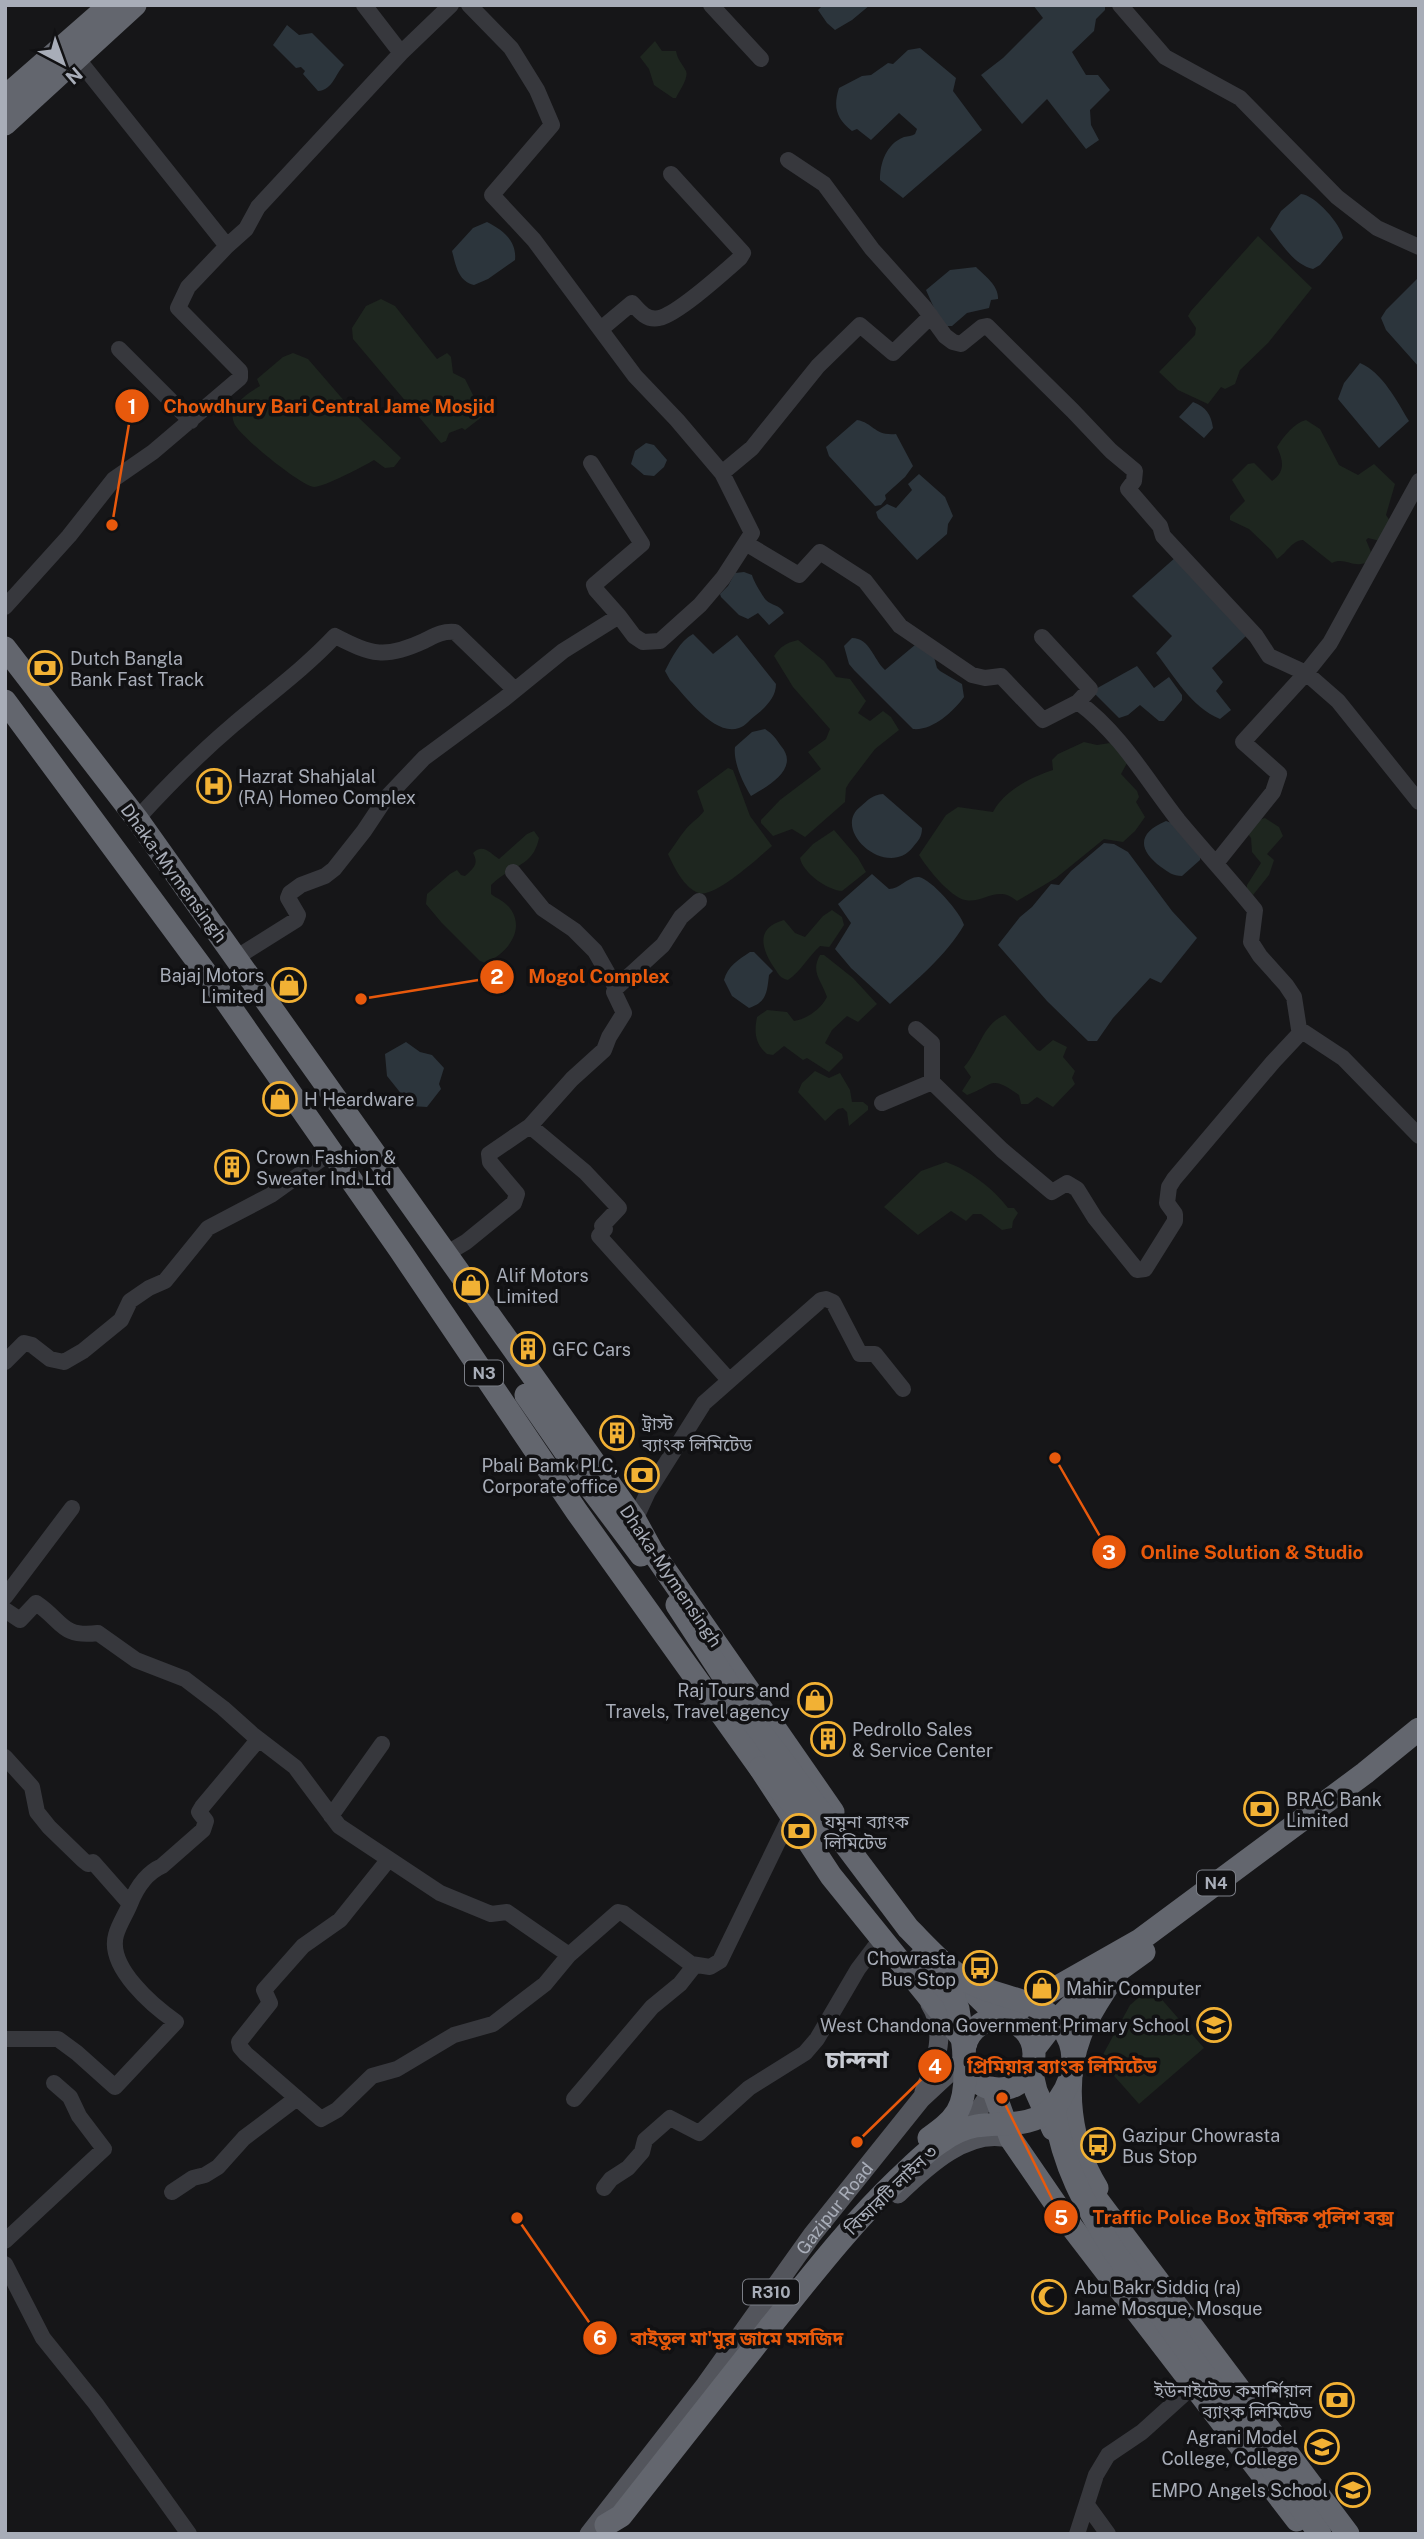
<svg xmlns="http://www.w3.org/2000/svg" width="1424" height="2539" viewBox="0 0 1424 2539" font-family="'Public Sans','Noto Sans Bengali',sans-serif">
  <rect width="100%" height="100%" fill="#161618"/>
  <path fill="#1e261f" d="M655 41 662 51H676C678 61 682 63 686 71 689 78 679 91 676 98H673L654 85 649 69 640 57Z
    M1258 236 1312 288 1268 343 1240 370 1235 384 1225 389 1221 387 1208 404 1178 390 1159 372 1195 335 1196 328 1188 316 1191 311Z
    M381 299 395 306 437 359 447 353 451 357 453 373 465 379 481 411 483 416 465 430 462 428 449 433 446 441 441 443 435 436 353 339 352 328 366 306Z
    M293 353 308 359 359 418 398 455 401 458 394 467 385 468 374 460C364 466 324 487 314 487 301 486 239 436 234 423 227 406 248 393 260 386L257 379 283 357Z
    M1306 420 1320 429 1339 465 1358 475 1374 464 1395 484 1386 515 1390 521 1380 541 1368 538 1366 540 1371 552 1369 561C1354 570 1345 556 1332 563L1303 540C1291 541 1287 553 1277 559L1271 550 1249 529 1230 520V516L1245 501 1232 480 1248 464 1254 463 1272 481C1286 471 1283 460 1277 447 1284 436 1294 423 1306 420Z
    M798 640 824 661 836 677 850 679 866 701 858 713 870 721 883 711 891 717 899 730 875 749 849 783 846 788 845 802 805 837 792 829 773 836 761 823V820L780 800 821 769 808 752 826 739 830 729 793 687 774 656C781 646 786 643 798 640Z
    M1084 742 1097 745 1110 743 1119 750 1127 763 1121 774 1137 791 1139 797 1136 802 1145 817 1135 831 1123 842 1104 839 1056 878 1017 901C997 884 984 904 965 900 950 897 927 868 919 855L946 815 958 807 993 812C1004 791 1031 777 1053 770L1052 760 1058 754Z
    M728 768 733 770 750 816 772 846C759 857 715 898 699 893 684 888 674 867 668 854 674 846 680 836 686 829 692 822 699 818 704 811L697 791Z
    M1265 818 1279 827 1283 836 1267 854 1274 860 1269 875 1253 895 1247 889V885L1261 863 1252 852 1251 838 1248 834 1259 820Z
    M834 830 858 858 866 872 842 891C827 890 803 873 800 858L813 844Z
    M534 831 539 838C533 868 510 865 491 885V894C496 898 504 901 509 907 527 929 507 954 485 963L480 961 441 922 426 904 427 894 450 874 457 870 461 875 465 876C474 868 479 864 473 853 483 843 490 853 499 859L527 834Z
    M832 910 842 917 844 925 830 946 829 947 820 946C808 957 801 971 788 980 780 978 779 975 775 969 762 950 754 928 784 920L795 933 805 937 823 916Z
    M820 955H824L853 978 877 1004 858 1022 847 1016 832 1030 825 1043 842 1054 843 1058 829 1072 807 1058 803 1060 784 1046 773 1055 767 1054C755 1044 754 1032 757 1017L767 1010 787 1012 794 1021C807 1019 821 1009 827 997 822 981 810 972 820 955Z
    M1005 1015 1037 1050 1040 1051 1053 1040 1067 1047 1063 1057 1075 1071 1072 1078 1075 1084 1053 1107 1037 1097 1028 1104H1021L1019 1095C989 1074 995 1085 967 1095L962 1091 971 1077 964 1067C979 1051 983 1023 1005 1015Z
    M815 1071 829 1078 840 1073 850 1090 852 1102H863L868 1106V1110L849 1126 847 1112 843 1108 838 1109 825 1121 798 1092 802 1083Z
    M946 1162C969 1170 994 1189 1008 1208H1014L1018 1213 1013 1221 1012 1228 1002 1230 981 1214H973L966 1221 951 1211 918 1235 884 1207 921 1171Z
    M1151 1987 1204 2048 1139 2104 1100 2060 1130 2005Z"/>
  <path fill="#2c353c" d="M823 5H870L852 20 835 30 827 23 818 10Z
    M1033 5H1105V10L1096 19 1094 31 1072 52 1086 75H1098L1110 90 1090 110 1091 125 1099 140 1086 149 1047 99 1022 124 981 75 1003 58 1043 18Z
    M287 25 299 35 312 33 344 65C335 74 333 90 318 91L303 74 305 71 301 67 296 68 273 45Z
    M920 48 956 78 953 91 982 130 903 198 880 180C880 163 886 144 904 137 908 136 912 136 915 134L917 129 899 113 871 140 857 129 852 131C836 118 833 107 839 88L862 76 871 75 888 63 893 64 908 50Z
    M1301 194C1315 195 1341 224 1343 238L1320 265 1313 269C1293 264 1282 244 1270 229L1281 211Z
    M487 222C503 230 517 241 515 260L488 279 474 285C458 281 456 266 452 251L473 228Z
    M976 267C985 276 999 286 998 299L991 300 989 308 967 313 952 326H942L926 290 950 270Z
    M1419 277V367L1386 330 1381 318 1386 310Z
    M1360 363C1382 372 1397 401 1409 421L1379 448 1338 399 1344 383Z
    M1193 402C1206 407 1211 414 1213 428L1204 438 1179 417Z
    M857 420C874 423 874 436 896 434L913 466 905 477 885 495 886 499 881 505 875 506 829 456 826 447Z
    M646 443 654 445 667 460 664 467 654 476 644 475 631 464 635 451Z
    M919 474 945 497 953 516 948 524 947 534 917 560 878 518 876 512 887 504 896 508 912 490 908 484Z
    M1176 557 1246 636 1212 668 1223 682 1216 691 1231 710 1220 719C1191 707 1175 677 1156 653L1172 636 1132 596Z
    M744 572 752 575C753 580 763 597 766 600 772 606 779 604 784 613L769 625 758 613 748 619 739 615 721 597 720 594 728 586 735 573Z
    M693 634 713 654 737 635 776 684C776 697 766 707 756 715 750 719 746 726 739 728 714 737 685 695 670 680L665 671C672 657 680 641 693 634Z
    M852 638C870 638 873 659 885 670L915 645 934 657 937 668 940 671 962 684 964 697C953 712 932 731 913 729L854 670 849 664 844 646Z
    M1137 666 1154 688 1169 677 1182 695V700L1164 721H1159L1140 705 1128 715 1119 718 1092 691Z
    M765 729C773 734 776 739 781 746 800 768 769 786 751 796 743 783 733 762 735 747L752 732Z
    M883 794 922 828C922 837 918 841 913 847 887 880 831 830 860 807 868 800 872 795 883 794Z
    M1166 821 1172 823 1200 854V860L1182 876C1173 876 1168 872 1161 867 1138 850 1137 833 1166 821Z
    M1104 843 1114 844 1128 852 1172 911 1197 938 1161 983 1150 978 1113 1018 1097 1041H1088L1047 1001 998 945 1020 917 1032 907 1051 884 1059 885 1071 871Z
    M872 874 889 889C900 889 908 876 919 877 931 879 961 913 964 925 946 956 916 980 890 1004L851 968 835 949 851 923 838 904Z
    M750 952H754L773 971 769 975C767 992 767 1002 749 1008L732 996 724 980C728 966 738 960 750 952Z
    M406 1042 420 1052 432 1055 444 1068 439 1084 441 1089 427 1107 411 1106 387 1076 385 1054Z"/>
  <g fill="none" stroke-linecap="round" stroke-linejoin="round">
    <path stroke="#37383d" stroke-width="16" d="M364 5 401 53
      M711 5 761 59
      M1120 5 1165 57 1240 98 1337 197 1377 228 1419 247
      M77 58 227 246 246 229 258 207 401 53 451 5
      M788 160 824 184 872 249 924 307 945 336 953 342 961 344 982 327 987 326 1073 411 1111 451 1135 471 1134 481 1128 489 1160 526 1163 536 1256 636 1269 656 1306 673 1243 742 1279 774 1273 792 1217 862
      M601 329 632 303C639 311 647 321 659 318 678 314 724 272 740 258L743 253 671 174
      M119 349 191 421
      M591 463 642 544 594 585 596 590 619 616
      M722 473 752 448 818 366 860 325 893 353 931 316
      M1419 481 1330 643 1306 673 1338 701 1419 802
      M747 544 799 575 820 552 865 581 900 626 972 675 985 678 1001 676 1043 720 1078 702C1121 734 1146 779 1178 820 1203 850 1230 879 1255 910L1251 942 1260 956 1286 985 1294 997 1299 1029 1343 1058 1419 1136
      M5 607 69 536 114 479 153 452 240 378V371L178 308 188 287 227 246
      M1042 637 1090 689 1078 702
      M137 819C167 786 199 754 233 725 268 695 304 669 335 636 372 655 385 659 424 641 436 635 442 631 455 632L515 690
      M513 872 543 909 574 930 595 951 616 988
      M237 960 245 952 296 920 298 915 288 898 290 893 301 885 325 876 334 869 364 831 386 798 424 758 504 699 563 651 619 616 634 636 643 642 660 641 700 605 723 578 752 533 722 473 677 420 635 376 534 240 492 195 552 125 537 90 511 48 469 5
      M916 1029 932 1043V1082L1002 1150 1052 1192 1067 1183 1077 1189 1095 1218 1137 1270 1145 1269 1175 1221V1214L1167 1203 1169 1187 1174 1179 1273 1062 1302 1031
      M882 1103 932 1082
      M530 1126 585 1172 619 1208 602 1226 605 1229 599 1236 729 1380
      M444 1255 466 1242 514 1203 517 1194 490 1162 489 1154 530 1126 572 1079 604 1050 609 1037 624 1013 614 992 616 988 663 945 681 917 699 901
      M5 1362 24 1343 32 1345 50 1359 64 1362 83 1351 121 1320 130 1301 149 1288 165 1281 208 1228 271 1195 331 1152
      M635 1520 648 1492 704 1403 821 1300 826 1299 833 1302 860 1354H875L903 1389
      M5 1597 72 1508
      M5 1610 20 1620 36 1603C63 1621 61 1638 98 1633L136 1660 185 1679 223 1708 252 1734 295 1767 339 1826 440 1893 491 1914 507 1912 569 1955 618 1912 623 1913 691 1964 710 1967 720 1961 790 1817
      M5 1757 32 1787 37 1812 49 1827 83 1860 88 1864 93 1862 130 1904C126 1914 119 1924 116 1935 107 1967 153 2006 176 2022L115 2087 77 2053 58 2039H5
      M331 1816 382 1744
      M389 1859 340 1920 303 1946 264 1990 270 2003 239 2042 240 2047 246 2054 321 2119 337 2110 372 2076 397 2069 454 2035 493 2024 545 1984 569 1955
      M130 1904C136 1889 146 1873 162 1866L203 1830 206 1821 199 1812 202 1807 258 1740
      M574 2099 652 2007 680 1984 695 1965
      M604 2188 611 2179 628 2168 642 2152 645 2140 670 2118 699 2133 749 2088 805 2053 817 2039 858 1969 880 1940
      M172 2192 193 2178 205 2175 218 2167 244 2138 297 2098
      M5 2241 104 2149 79 2116 70 2097 54 2083
      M5 2264 43 2338 96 2404 189 2534
      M1087 2505 1108 2534
      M1077 2534 1096 2475 1108 2455 1142 2432 1194 2385"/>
    <g stroke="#53555c" stroke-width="19">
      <path d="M924 2092C935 2063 948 2033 930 2004"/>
      <path d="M962 2135 993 2089"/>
      <path d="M898 2194C926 2167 969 2126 1011 2139"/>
      <path id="s1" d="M589 2534 705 2385 812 2235 921 2099 964 2059"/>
    </g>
    <path stroke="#63666e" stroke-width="23" d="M5 97 110 5
      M5 124 135 5
      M5 648 137 819 635 1520 652 1551 833 1812
      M5 701 217 988 400 1250 577 1512 760 1768 831 1876 966 2043
      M526 1395 586 1482 641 1555
      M959 1978 1001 2019 1140 1940 1365 1773 1419 1729
      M964 2054a35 35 0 1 1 70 0a35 35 0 1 1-70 0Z
      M1034 2049 1054 2023 1076 2001 1144 1952
      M1031 2070 1036 2091 1053 2129
      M993 2089 1011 2139 1068 2222 1297 2520
      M1080 2177 1348 2534
      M1097 2188C1070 2144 1062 2084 1080 2036 1087 2017 1099 2000 1109 1984
      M606 2525 621 2516 770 2327"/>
    <path stroke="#63666e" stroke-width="23" d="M677 1605 756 1726 908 1928C927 1947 947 1970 971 1983 1001 1999 1039 1998 1061 2026 1082 2053 1073 2085 1052 2108 1033 2128 1001 2122 976 2126 965 2128 952 2134 942 2141 926 2151 912 2166 898 2179 851 2224 811 2276 770 2327
      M760 1768 815 1828
      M920 1958 954 1998 958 2009C962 2036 972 2088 957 2112 950 2123 940 2130 929 2138
      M1061 2098 1054 2110C1064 2168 1083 2202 1114 2251L1320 2534"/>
  </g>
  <defs>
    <g id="bank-ring" transform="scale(1.75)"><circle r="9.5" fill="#111113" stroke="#f2b134" stroke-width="1.5"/><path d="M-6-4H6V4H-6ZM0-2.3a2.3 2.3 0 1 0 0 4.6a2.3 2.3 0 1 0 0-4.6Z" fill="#f2b134"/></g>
    <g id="hospital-ring" transform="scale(1.75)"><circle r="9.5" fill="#111113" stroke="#f2b134" stroke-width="1.5"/><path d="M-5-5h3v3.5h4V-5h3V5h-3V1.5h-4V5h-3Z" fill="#f2b134"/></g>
    <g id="shop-ring" transform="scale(1.75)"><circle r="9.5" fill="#111113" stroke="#f2b134" stroke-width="1.5"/><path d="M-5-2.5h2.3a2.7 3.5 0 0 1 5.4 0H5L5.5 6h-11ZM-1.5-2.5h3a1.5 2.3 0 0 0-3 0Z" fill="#f2b134"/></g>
    <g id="building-ring" transform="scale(1.75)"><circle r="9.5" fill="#111113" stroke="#f2b134" stroke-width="1.5"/><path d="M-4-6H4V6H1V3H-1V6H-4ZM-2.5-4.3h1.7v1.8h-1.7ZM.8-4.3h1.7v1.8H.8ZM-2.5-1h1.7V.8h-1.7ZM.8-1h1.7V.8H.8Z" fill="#f2b134"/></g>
    <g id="bus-ring" transform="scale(1.75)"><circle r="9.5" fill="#111113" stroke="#f2b134" stroke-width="1.5"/><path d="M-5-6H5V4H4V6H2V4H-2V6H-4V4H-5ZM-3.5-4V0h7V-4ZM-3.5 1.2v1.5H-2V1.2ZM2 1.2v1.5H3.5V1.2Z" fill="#f2b134"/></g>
    <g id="school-ring" transform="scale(1.75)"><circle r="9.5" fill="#111113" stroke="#f2b134" stroke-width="1.5"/><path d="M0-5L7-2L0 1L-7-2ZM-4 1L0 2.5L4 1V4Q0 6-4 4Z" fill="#f2b134"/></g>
    <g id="mosque-ring" transform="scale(1.75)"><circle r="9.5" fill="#111113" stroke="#f2b134" stroke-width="1.5"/><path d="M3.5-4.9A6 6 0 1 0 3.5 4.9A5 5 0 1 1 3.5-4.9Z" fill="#f2b134"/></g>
    <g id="university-ring" transform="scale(1.75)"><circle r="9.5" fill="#111113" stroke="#f2b134" stroke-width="1.5"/><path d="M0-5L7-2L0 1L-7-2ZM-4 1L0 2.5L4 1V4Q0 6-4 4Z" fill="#f2b134"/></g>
  </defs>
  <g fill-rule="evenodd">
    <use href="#bank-ring" x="45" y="668"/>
    <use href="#hospital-ring" x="214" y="786"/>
    <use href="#shop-ring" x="289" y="985"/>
    <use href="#shop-ring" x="280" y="1099"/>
    <use href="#building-ring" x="232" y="1167"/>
    <use href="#shop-ring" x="471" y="1285"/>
    <use href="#building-ring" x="528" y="1349"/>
    <use href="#building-ring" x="617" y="1433"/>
    <use href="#bank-ring" x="642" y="1475"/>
    <use href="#shop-ring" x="815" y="1700"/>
    <use href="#building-ring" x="828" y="1739"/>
    <use href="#bank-ring" x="1261" y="1809"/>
    <use href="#bank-ring" x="799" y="1831"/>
    <use href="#bus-ring" x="980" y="1968"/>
    <use href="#shop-ring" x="1042" y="1988"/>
    <use href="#school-ring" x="1214" y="2025"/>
    <use href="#bus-ring" x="1098" y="2145"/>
    <use href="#mosque-ring" x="1049" y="2297"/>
    <use href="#bank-ring" x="1337" y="2400"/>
    <use href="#university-ring" x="1322" y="2447"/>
    <use href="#school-ring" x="1353" y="2490"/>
  </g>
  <g text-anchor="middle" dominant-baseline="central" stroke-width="7" stroke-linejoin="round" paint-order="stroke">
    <g fill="#111113" stroke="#7b7e86" stroke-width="2">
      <rect x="465" y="1360.5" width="38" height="25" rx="5"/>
      <rect x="1197" y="1870.5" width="38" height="25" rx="5"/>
      <rect x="743" y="2279.5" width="56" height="25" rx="5"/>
    </g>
    <g font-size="16" font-weight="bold" fill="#a8adb8">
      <text x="484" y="1373">N3</text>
      <text x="1216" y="1883">N4</text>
      <text x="771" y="2292">R310</text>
    </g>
    <g font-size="18" fill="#a8adb8" stroke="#111113" text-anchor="start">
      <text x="70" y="658">Dutch Bangla<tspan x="70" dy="21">Bank Fast Track</tspan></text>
      <text x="238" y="776">Hazrat Shahjalal<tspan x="238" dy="21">(RA) Homeo Complex</tspan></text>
      <text x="264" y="975" text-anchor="end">Bajaj Motors<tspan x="264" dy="21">Limited</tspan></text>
      <text x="304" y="1099">H Heardware</text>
      <text x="256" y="1157">Crown Fashion &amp;<tspan x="256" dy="21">Sweater Ind. Ltd</tspan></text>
      <text x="496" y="1275">Alif Motors<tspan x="496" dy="21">Limited</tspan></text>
      <text x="552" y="1349">GFC Cars</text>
      <text x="642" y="1423">ট্রাস্ট<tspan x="642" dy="21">ব্যাংক লিমিটেড</tspan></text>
      <text x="618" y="1465" text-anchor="end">Pbali Bamk PLC,<tspan x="618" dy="21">Corporate office</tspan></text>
      <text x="790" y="1690" text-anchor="end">Raj Tours and<tspan x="790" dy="21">Travels, Travel agency</tspan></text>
      <text x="852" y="1729">Pedrollo Sales<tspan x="852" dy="21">&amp; Service Center</tspan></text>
      <text x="1286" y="1799">BRAC Bank<tspan x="1286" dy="21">Limited</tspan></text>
      <text x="824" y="1821">যমুনা ব্যাংক<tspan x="824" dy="21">লিমিটেড</tspan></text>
      <text x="956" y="1958" text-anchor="end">Chowrasta<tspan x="956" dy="21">Bus Stop</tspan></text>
      <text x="1066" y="1988">Mahir Computer</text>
      <text x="1190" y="2025" text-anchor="end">West Chandona Government Primary School</text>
      <text x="1122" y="2135">Gazipur Chowrasta<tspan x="1122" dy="21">Bus Stop</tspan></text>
      <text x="1074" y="2287">Abu Bakr Siddiq (ra)<tspan x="1074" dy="21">Jame Mosque, Mosque</tspan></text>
      <text x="1312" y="2390" text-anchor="end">ইউনাইটেড কমার্শিয়াল<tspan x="1312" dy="21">ব্যাংক লিমিটেড</tspan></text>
      <text x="1298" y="2437" text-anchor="end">Agrani Model<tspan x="1298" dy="21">College, College</tspan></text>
      <text x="1328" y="2490" text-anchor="end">EMPO Angels School</text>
    </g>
    <g font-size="18" fill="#a8adb8" stroke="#111113">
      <text transform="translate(174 873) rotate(54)">Dhaka-Mymensingh</text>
      <text transform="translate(671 1576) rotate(56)">Dhaka-Mymensingh</text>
      <text transform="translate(891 2190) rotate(-44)">বিআরটি লাইন ৩</text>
      <text stroke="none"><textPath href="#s1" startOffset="408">Gazipur Road</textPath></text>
    </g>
    <g font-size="24" font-weight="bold" fill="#c9ccd4" stroke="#111113">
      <text x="857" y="2059">চান্দনা</text>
    </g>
  </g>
  <path fill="none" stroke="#e8590c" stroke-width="2.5" d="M112 525L132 406M361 999L497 977M1055 1458L1109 1552M857 2142L935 2066M1002 2098L1061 2217M517 2218L600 2338"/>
  <g fill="#e8590c" stroke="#111113" stroke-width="2.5">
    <circle cx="112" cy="525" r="7"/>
    <circle cx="361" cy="999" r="7"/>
    <circle cx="1055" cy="1458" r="7"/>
    <circle cx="857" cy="2142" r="7"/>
    <circle cx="1002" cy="2098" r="7"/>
    <circle cx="517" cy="2218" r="7"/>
    <circle cx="132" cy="406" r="18"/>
    <circle cx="497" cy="977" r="18"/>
    <circle cx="1109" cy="1552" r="18"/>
    <circle cx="935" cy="2066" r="18"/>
    <circle cx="1061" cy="2217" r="18"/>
    <circle cx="600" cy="2338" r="18"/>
  </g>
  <g font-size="21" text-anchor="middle" font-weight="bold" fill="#fff">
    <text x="132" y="414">1</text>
    <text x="497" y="984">2</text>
    <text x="1109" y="1560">3</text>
    <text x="935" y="2074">4</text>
    <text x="1061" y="2225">5</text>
    <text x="600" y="2345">6</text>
  </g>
  <g font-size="19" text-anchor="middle" font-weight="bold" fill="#e8590c" stroke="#111113" stroke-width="7" stroke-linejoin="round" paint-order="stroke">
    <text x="329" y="413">Chowdhury Bari Central Jame Mosjid</text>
    <text x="599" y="983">Mogol Complex</text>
    <text x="1252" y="1559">Online Solution &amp; Studio</text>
    <text x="1062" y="2073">প্রিমিয়ার ব্যাংক লিমিটেড</text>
    <text x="1243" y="2224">Traffic Police Box ট্রাফিক পুলিশ বক্স</text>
    <text x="737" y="2345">বাইতুল মা'মুর জামে মসজিদ</text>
  </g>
  <rect width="1424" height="2539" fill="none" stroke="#a8adb8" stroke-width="14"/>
  <g transform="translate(63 63) rotate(139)" stroke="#111113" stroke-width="5" paint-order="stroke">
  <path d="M0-5L12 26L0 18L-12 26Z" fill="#a8adb8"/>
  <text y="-10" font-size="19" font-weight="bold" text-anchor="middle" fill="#a8adb8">N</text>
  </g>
</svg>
